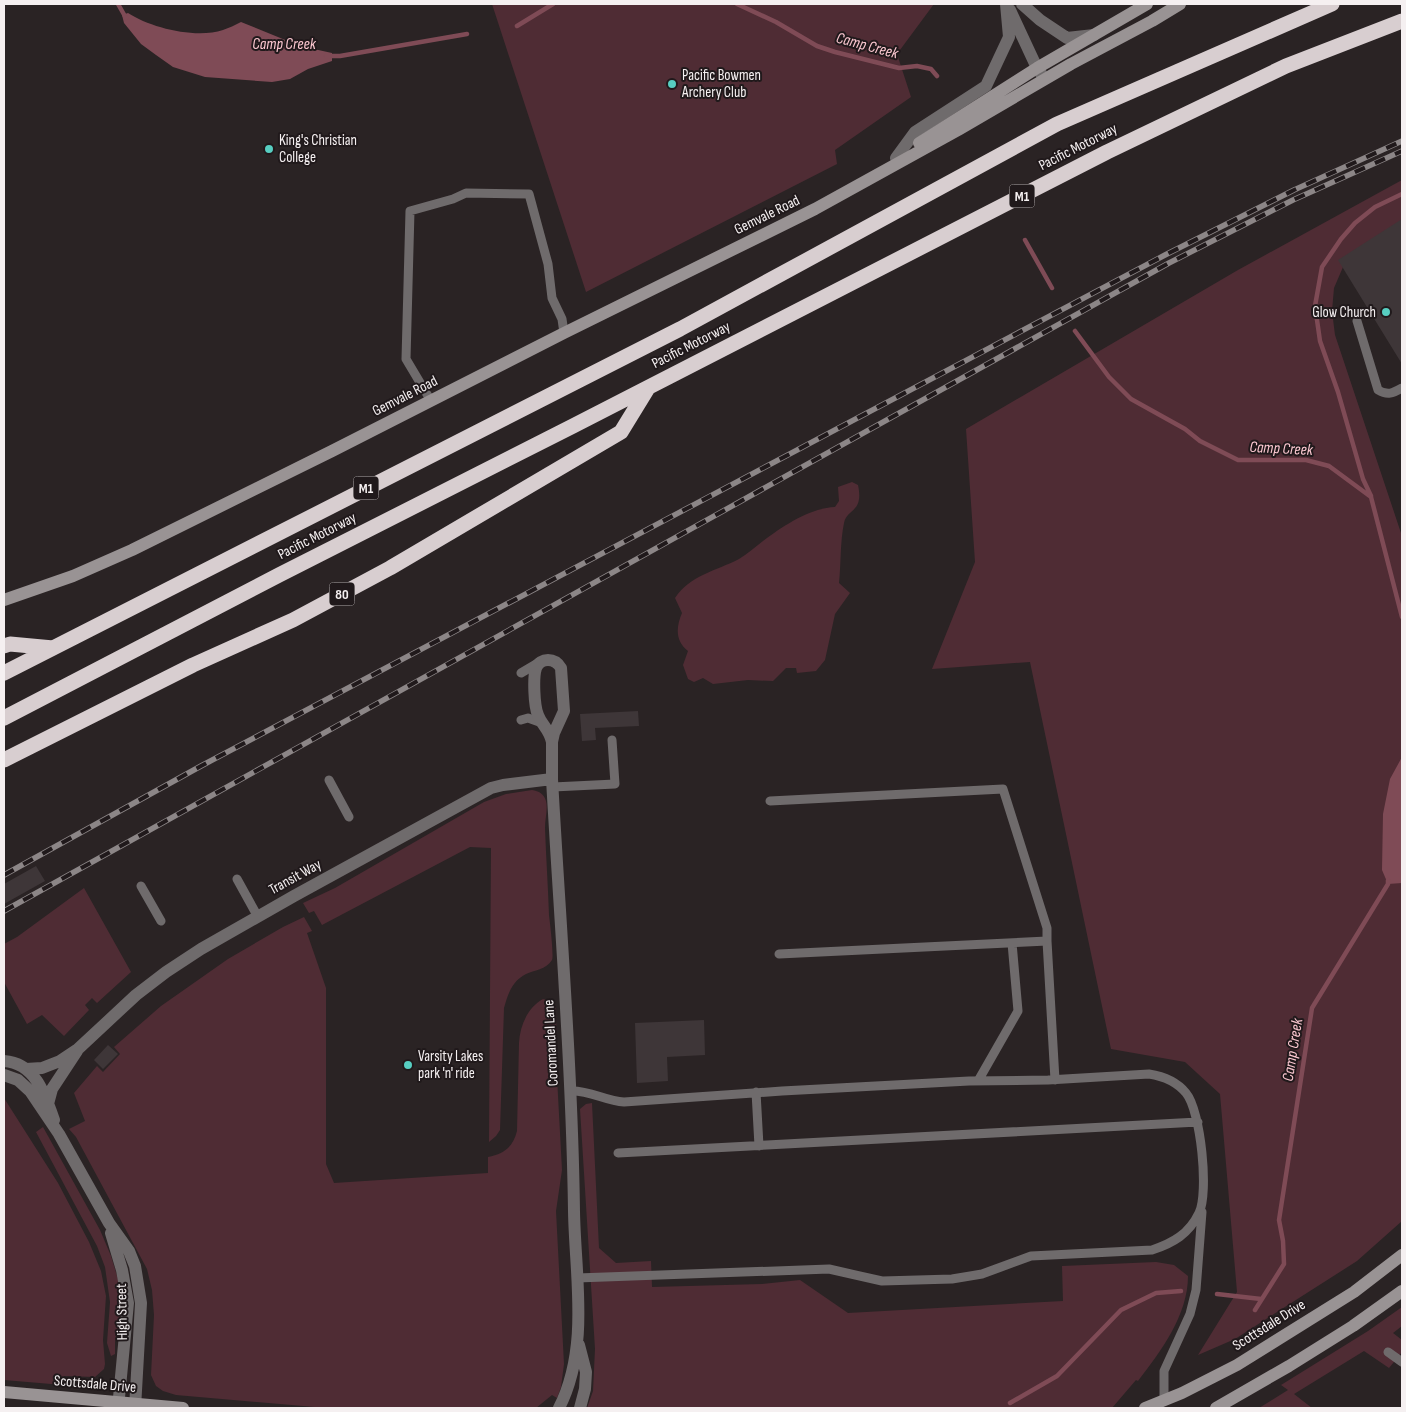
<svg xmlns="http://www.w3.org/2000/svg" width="1406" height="1412" viewBox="0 0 1406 1412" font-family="'Sofia Sans Condensed',sans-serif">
  <rect width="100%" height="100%" fill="#2a2324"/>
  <path fill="#4f2c34" d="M492 4H934L897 54 911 97 835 150 837 164 586 292Z
    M1402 180V224L1343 267 1334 288 1332 311 1335 335 1402 536V1221L1357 1261 1235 1339 1198 1355 1237 1292 1220 1094 1185 1062 1111 1049 1030 662 932 669 975 562 966 429 1238 270Z
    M852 482 858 485C864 513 847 508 844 523 840 542 841 564 839 583L850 593 835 614 825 660 816 671 797 673 796 668H786L773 681 748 680 713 684 703 678 694 682 688 679 683 665 688 651C675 641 676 627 682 613L675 598C690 575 716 571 739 559 747 554 755 547 763 541 783 526 810 508 835 507L839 501 838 487Z
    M532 790C539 791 544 794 546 801 548 809 545 819 545 828 546 857 548 886 549 915 550 923 554 957 552 960 546 970 534 970 526 974 512 981 508 994 504 1008L500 1130 496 1136 489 1142 491 848 470 847 322 925 314 911 309 913 303 903 335 888 484 802 506 794Z
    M84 888 131 972 97 1003 92 998 85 1005 89 1010 64 1036 42 1015 27 1024 4 982V944L17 937Z
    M304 917 312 931 307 933 326 988V1164L334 1183 488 1173V1157C504 1154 513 1147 517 1131L519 1043C520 1026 527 1008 543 999L550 1001 556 1008 557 1077 562 1170 556 1211 564 1364 561 1387 557 1398 552 1395 536 1408H326L176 1395 163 1391 156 1386 151 1375 154 1315 152 1290 147 1269 76 1137 69 1129 85 1121 74 1093 97 1066 103 1072 120 1054 114 1047 161 1006 228 959 283 927Z
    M4 1098 58 1183 89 1242 101 1271 106 1296 103 1340 105 1364 104 1369 95 1377 64 1376 63 1385 4 1380Z
    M592 1103 599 1248 616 1263 651 1261 652 1287 762 1284 800 1280 848 1313 1063 1301 1062 1266 1156 1262 1174 1265 1188 1276C1188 1315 1161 1351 1138 1381L1136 1380 1112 1408H587L593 1391 595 1349 580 1109 586 1104Z
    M43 1127 100 1230 111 1256 118 1279 120 1317 115 1342V1354L111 1356 107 1343 110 1302 105 1267 97 1246 36 1132Z
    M1402 1307V1326L1393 1333 1402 1340V1352L1389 1368 1364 1351 1294 1394 1312 1408H1259L1288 1390 1281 1385 1368 1331Z"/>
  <path fill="#7f4b56" d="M128 13C151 28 196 39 223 30 229 28 235 25 241 22L300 46 332 53V61L308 69 290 79 272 82 205 77 173 67 156 55 141 44 124 23 122 15Z
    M1402 757V883L1388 884 1382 870 1383 814 1390 779Z"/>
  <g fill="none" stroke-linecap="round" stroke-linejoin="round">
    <path stroke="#7f4b56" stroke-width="4.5" d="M118 4 126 18
      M737 4 776 22 817 46 835 52 899 68 917 66 931 69 937 76
      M517 26 553 4
      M326 56H340L467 34
      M1025 240 1052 288
      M1075 331 1109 377 1131 399 1185 429 1200 441 1238 460H1306L1329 466 1371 497 1402 617
      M1371 496 1363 479 1338 392 1320 341 1315 306 1322 267 1341 239 1355 223 1375 207 1402 194
      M1217 1294 1261 1299
      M1255 1310 1284 1264 1283 1241 1279 1220 1312 1008 1388 884V880
      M1010 1403 1057 1376 1121 1310 1156 1293 1181 1291"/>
  </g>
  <path fill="#3e3638" d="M1402 219V364L1338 260Z
    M638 711 639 726 595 728 596 740 582 741 580 714Z
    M36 866 45 881 4 904V884Z
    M704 1020 705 1055 667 1057 668 1081 637 1083 635 1023Z
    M108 1045 118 1054 103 1069 94 1060Z"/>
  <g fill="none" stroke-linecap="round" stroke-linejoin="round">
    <path stroke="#6f6b6c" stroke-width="9" d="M1357 321 1378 390C1388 396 1393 393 1402 388
      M431 401 406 359 410 211 453 199 466 193 529 194 548 264 552 298 562 319 564 333
      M521 673 538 663
      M521 720 528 718 542 723
      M329 780 349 817
      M553 787 615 784 612 740
      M770 801 1003 789 1047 928V941
      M237 879 258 917
      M141 886 161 921
      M779 954 1047 941 1055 1080
      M978 1081 1018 1011 1012 943
      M570 1091C590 1090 605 1101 624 1102L782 1091 969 1081 1048 1080 1149 1074C1162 1076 1177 1082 1186 1093 1201 1111 1209 1193 1199 1213 1189 1234 1173 1243 1152 1250L1031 1256 982 1274 952 1279 882 1281 829 1269 577 1278
      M756 1092 759 1146
      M618 1153 1198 1122
      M1388 1352 1402 1362
      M1164 1400V1371L1190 1314 1196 1290 1202 1212"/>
    <path stroke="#6f6b6c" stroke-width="12" d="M1022 4 1040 20 1067 38 1094 35
      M1010 10 1037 68 1042 75
      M896 158 915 132 986 86 1009 37 1006 4
      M552 742C549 728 542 726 538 715 534 706 533 677 536 668 538 663 543 660 548 660 554 660 558 663 561 668L564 711 554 733 552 742V779C560 923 572 1067 574 1211 575 1276 590 1347 559 1408
      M4 1061C35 1063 45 1094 54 1120
      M26 1069 42 1068 60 1061 78 1049 136 995 166 972 201 949 294 896 491 788 503 785 552 779
      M4 1075 18 1080 30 1091 59 1134 109 1223 129 1251 135 1266 141 1303 135 1408
      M48 1104 52 1089 77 1051
      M111 1233 122 1270 128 1303 118 1408
      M579 1345 586 1372 585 1389 580 1408"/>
    <path stroke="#999394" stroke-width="12" d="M919 143 1037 68 1147 4
      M4 600 73 576 132 550 332 451 564 333 815 209 958 130 1071 64 1152 21 1180 4
      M4 1392 183 1408
      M1145 1408 1182 1393 1237 1365 1354 1292 1402 1255
      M1216 1408 1289 1366 1353 1326 1402 1291"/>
    <path stroke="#d8ced0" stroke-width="15" d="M4 646 10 644 53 648
      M4 673 680 329 1057 124 1332 4
      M4 718 279 575 573 426 1107 152 1286 66 1402 21
      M4 760 193 665 293 620 390 568 621 432 648 388"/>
    <g stroke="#8c8687" stroke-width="5.5">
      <path id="rail" d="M4 875 201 766 1165 255 1294 190 1402 141
        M4 911 1169 263 1293 200 1402 151"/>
    </g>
    <use href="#rail" stroke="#20191b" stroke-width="4" stroke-dasharray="11" stroke-linecap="butt"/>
  </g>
  <g fill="#57cec1" stroke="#20191b" stroke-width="2">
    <circle cx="672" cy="84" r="5"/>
    <circle cx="269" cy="149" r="5"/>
    <circle cx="1386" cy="312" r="5"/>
    <circle cx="408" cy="1065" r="5"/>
  </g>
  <g text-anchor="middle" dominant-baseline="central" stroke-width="4" stroke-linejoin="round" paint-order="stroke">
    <g fill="#20191b" stroke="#b5b0b1" stroke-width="1">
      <rect x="1009.5" y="184.5" width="25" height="23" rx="4"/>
      <rect x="353.5" y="476.5" width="25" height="23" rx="4"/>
      <rect x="329.5" y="582.5" width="25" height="23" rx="4"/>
    </g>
    <g font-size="14" font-weight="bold" fill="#f5f0f1">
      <text x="1022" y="196">M1</text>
      <text x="366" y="488">M1</text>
      <text x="342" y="594">80</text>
    </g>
    <g font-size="15" fill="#f5f0f1" stroke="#20191b" text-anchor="start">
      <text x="682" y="75">Pacific Bowmen<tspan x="682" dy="17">Archery Club</tspan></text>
      <text x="279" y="140">King's Christian<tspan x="279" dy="17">College</tspan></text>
      <text x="1376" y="312" text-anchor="end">Glow Church</text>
      <text x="418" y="1056">Varsity Lakes<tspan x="418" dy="17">park 'n' ride</tspan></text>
    </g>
    <g font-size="15" fill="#f5f0f1" stroke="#20191b">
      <text transform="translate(1078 147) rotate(-27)">Pacific Motorway</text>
      <text transform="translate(767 215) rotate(-26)">Gemvale Road</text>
      <text transform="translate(691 345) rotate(-27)">Pacific Motorway</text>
      <text transform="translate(405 396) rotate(-27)">Gemvale Road</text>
      <text transform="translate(317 536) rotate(-27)">Pacific Motorway</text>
      <text transform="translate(295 877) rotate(-29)">Transit Way</text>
      <text transform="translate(551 1043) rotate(-93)">Coromandel Lane</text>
      <text transform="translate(122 1312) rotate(-91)">High Street</text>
      <text transform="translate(1269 1325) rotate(-32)">Scottsdale Drive</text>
      <text transform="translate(95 1384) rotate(5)">Scottsdale Drive</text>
    </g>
    <g font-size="16" font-style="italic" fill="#fcc8d1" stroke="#20191b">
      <text x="284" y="44">Camp Creek</text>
      <text transform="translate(867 46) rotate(15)">Camp Creek</text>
      <text transform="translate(1281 449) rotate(3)">Camp Creek</text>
      <text transform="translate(1293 1050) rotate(-81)">Camp Creek</text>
    </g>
  </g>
  <rect width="1406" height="1412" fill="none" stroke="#f5f0f1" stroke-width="10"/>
</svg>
